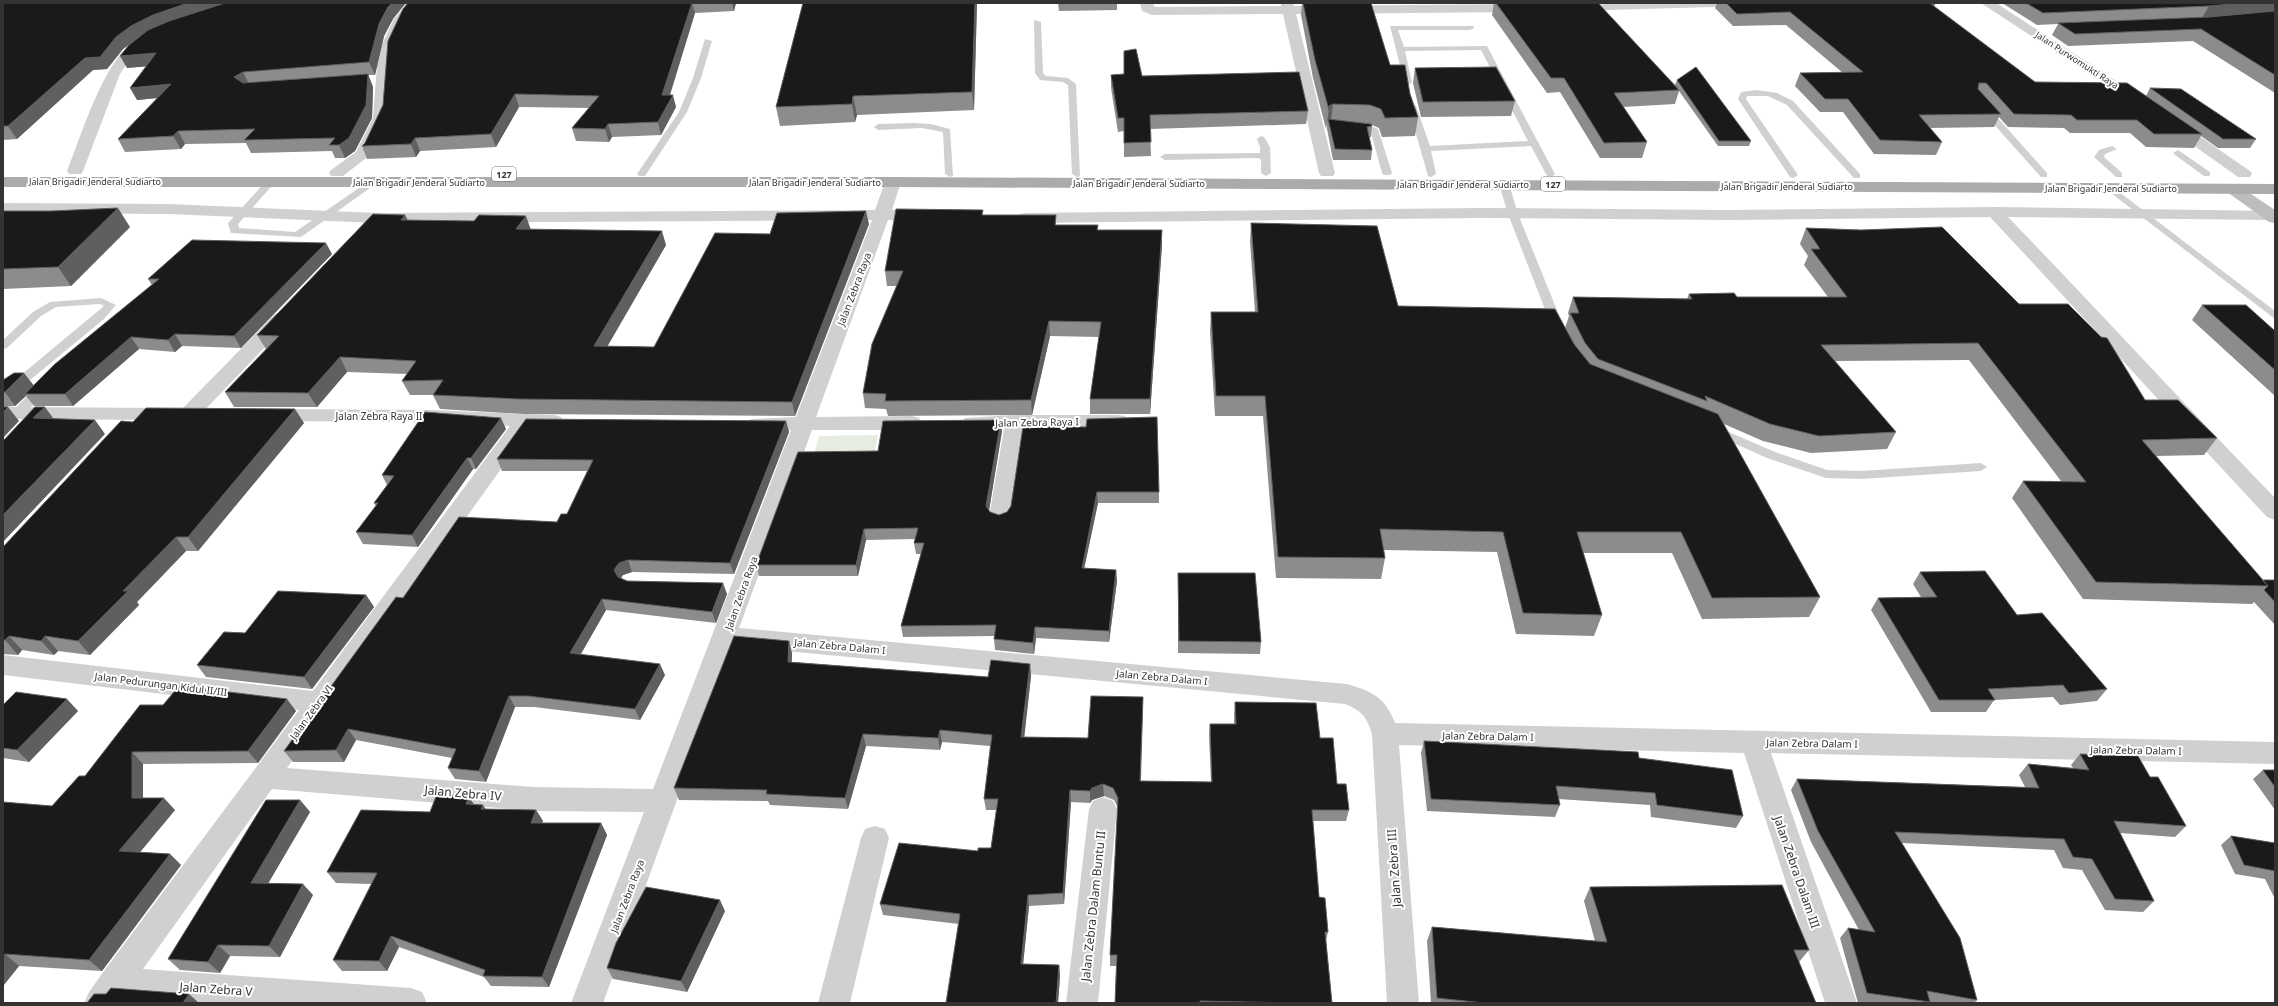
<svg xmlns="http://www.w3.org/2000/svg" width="2278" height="1006" viewBox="0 0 2278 1006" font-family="'Noto Sans',sans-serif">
  <rect width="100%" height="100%" fill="#fff"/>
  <path fill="#e6ecdf" d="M878 435 874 458H813L819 436Z"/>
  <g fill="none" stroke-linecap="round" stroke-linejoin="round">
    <path fill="#d0d0d0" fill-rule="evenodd" d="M1034 20 1041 22 1043 73 1046 76 1068 78 1076 84 1080 176 1077 177 1072 174 1068 85 1063 82 1040 80 1035 73Z
      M1390 26H1473L1474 28 1470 30H1398L1404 47 1487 46 1555 174 1553 176H1547L1531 146 1431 151 1436 174 1431 177 1428 176 1408 106 1409 104 1416 106 1430 146 1528 141 1481 50 1405 51 1412 83 1405 85Z
      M705 39 712 41 701 78 687 112 645 176H639L637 174 679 112 693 78Z
      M1757 90 1777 93 1793 101 1860 174V178H1854L1787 105 1768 96H1747L1746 99 1798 175 1793 178 1790 177 1738 99 1741 92Z
      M1982 107H1988L2047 173V177H2041L1982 111Z
      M913 123 931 124 950 129 953 176 950 177 945 174 943 132 922 128 878 130 874 127 878 124Z
      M1354 125H1368L1378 129 1392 173 1390 175H1384L1382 173 1371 133 1351 130 1350 128Z
      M1261 136 1264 137 1270 147 1271 173 1266 176 1261 173V159L1256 158 1165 160 1160 157 1165 154 1260 153V147L1257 139Z
      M2112 146 2117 149 2105 154 2104 157 2122 173V177H2116L2094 157 2099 150Z
      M2178 150 2210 172V176H2204L2175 155 2173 153Z
      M271 178 276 181 238 224 239 228 295 232 372 179H378L380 181 301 237 231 233 228 224 229 222 268 179Z
      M1504 181 1509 184 1518 214 1563 325 1561 327 1557 328 1551 325 1508 214 1499 184Z
      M2110 185 2275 311V319L2107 190V186Z
      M101 298 116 305 104 319 7 399 3 400V390L104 306 100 304 56 307 41 316 7 348 3 349V340L33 312 50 302Z
      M42 385 48 389 46 392 21 416H13L11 413 13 410 38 386Z
      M1715 426 1775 452 1827 470 1861 471 1981 463 1987 467 1981 471 1861 479 1826 478 1767 458 1711 433 1709 430Z"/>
    <path fill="#d0d0d0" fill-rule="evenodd" d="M407 3H420L406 20 392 53 387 118 370 155 343 176H331L329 173 331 170 356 152 373 118 378 53 394 19Z
      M1140 3H1152L1155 7 1281 6V3H1293L1294 6 1524 4 1530 8 1524 12 1296 14 1335 173 1333 176H1321L1319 173 1283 14 1152 15 1142 11Z
      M1579 3H1720L1714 7 1572 11 1566 7 1568 4Z
      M1981 3H1996L2144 99 2142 102H2132Z
      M144 37 151 41 130 59 120 74 83 171 81 174H69L67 171C81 138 107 46 144 37Z
      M2174 121 2179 122 2250 171 2252 174 2250 177H2238L2169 128 2167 125Z
      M893 177 899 179 901 182 892 210 932 212 934 216 932 220 926 221 888 220 816 417 912 416 919 418 922 423 919 428 912 430H812L739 628 1347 684C1373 692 1385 697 1395 723L2275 742V764L1771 753 1857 1003H1825L1744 753 1399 745 1419 1003H1387L1372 734C1367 717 1362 711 1345 704L733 646 603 1003H571L644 812 534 811 272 789 143 969 411 988 422 992 427 1003H200L123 997 119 1003H84L89 992 104 971 299 710 3 675V655L313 691 510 426 430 422 270 421 263 420 260 415 263 410 270 409 430 410 554 415 561 417 564 422 561 427 554 429 531 427 287 768 534 787 653 789 791 430 758 431 751 429 748 424 751 419 796 417 872 220 376 223 168 214 3 213V203L168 204 376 213 875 210 885 182 887 179Z
      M1994 207 2275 211V219L2270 220 2008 217C2098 310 2185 405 2275 498V520L2267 517C2174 418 2083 316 1990 217L1727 220 1480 218 1026 223 1020 222 1018 218 1020 214 1026 213 1480 208 1727 210Z
      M282 312 289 314 291 318 289 322 197 418 190 419 183 418 180 413 183 408 275 314Z
      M3 407 170 408 177 409 180 414 177 419 170 420 3 419Z
      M1015 415H1118L1125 416 1128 421 1125 426 1118 427 1024 429 1011 517 1008 522 1000 525 992 522 989 517 1004 429 972 430 965 428 962 423 965 418Z
      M1103 797 1113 801 1117 809 1098 1003H1066L1089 809 1093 801Z
      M875 826 885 829 889 838 850 1003H818L861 838 865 829Z"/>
    <path fill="#bdbdbd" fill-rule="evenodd" d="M2233 184 2239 186 2275 210V223L2269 222 2227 192 2225 189 2227 186Z"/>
    <path fill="#ababab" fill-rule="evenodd" d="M3 177H893L2275 184V194L893 187H3Z"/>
  </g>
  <path fill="#8c8c8c" d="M3 3 393 19 384 36 375 75H368L373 87 372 118 355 151 345 158H335L332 151 251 153 246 143 185 144 181 149 125 152 118 139 157 98 137 100 146 66 127 68 129 45 123 49 107 69 93 70 17 139 3 140Z
    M408 3H736L734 11 695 13 670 95 676 107 661 135 612 137 609 142 576 141 572 128 589 108 519 107 496 147 420 151 416 157 367 159 362 146 365 143 383 105Z
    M803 3H977L974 110 857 115 855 122 780 126 776 107Z
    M1058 3H1117V10L1059 11Z
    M1294 3H1396L1371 4 1390 65 1410 94 1418 117 1415 136 1382 137 1379 128 1372 125V126L1371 137H1369L1372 150 1371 160H1333L1327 129V124L1326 129 1313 78 1301 15 1302 4H1295Z
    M1484 3H1598L1675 85 1677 80 1751 141 1749 146H1718L1679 91 1675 104 1623 107 1647 142 1642 158H1600L1560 92 1547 93 1492 15 1494 3Z
    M1717 3H1965L1935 4 1934 7 2035 82 2146 96 2150 88 2256 139 2250 148H2218L2201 136 2194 148 2146 147 2130 133H2070L2064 128 2008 127 1999 117 1994 127 1930 128 1942 142 1936 155 1874 154 1843 112H1820L1795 86 1800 73H1843L1786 25 1733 26 1715 8Z
    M2002 3H2275V93L2193 41 2068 46 2052 35 2058 24 2037 25Z
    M1415 68 1515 101 1511 116 1421 117 1413 83Z
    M1111 75 1142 76 1308 111 1306 124 1150 129 1151 156 1124 157V131L1118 132 1111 88Z
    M3 211 130 227 71 286 3 289Z
    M405 215 408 220 531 229 666 245 607 346 654 347 770 234 869 224 795 416 524 414 440 409 433 395H410L402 381 407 374 347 372 317 407H234L225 392 266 349 257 335Z
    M983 215H1056V225L1098 230 1162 245 1150 414H1090V399L1099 337 1050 336 1032 415 888 416 886 409 865 408 863 393 897 286H887L885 271Z
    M1251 223 1398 306 1565 328 1569 316 1568 313 1573 297 1687 299 1689 294 1737 297H1828L1804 265 1808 256 1800 244 1806 228 2019 304 2145 400 2217 438 2204 455 2156 456 2262 580H2275V625L2254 602 2252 604 2083 599 2012 498 2023 481H2061L1969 360 1835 361 1896 432 1887 449 1811 453 1763 441 1724 424 1820 597 1809 617 1702 619 1672 553H1583L1602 615 1594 636 1516 634 1497 552 1384 550 1385 558 1381 579 1276 578 1263 416H1215L1210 332 1211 312H1255L1250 242Z
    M332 254 241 348 182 346 175 352 139 349 73 406H34L26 396 15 406 3 407V380L34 385 152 285 148 279Z
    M2202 305 2275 331V396L2192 320Z
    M1027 420 1028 426 1159 492V503H1098L1084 568 1116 570 1117 581 1109 642 1036 638 1034 654 995 650 994 639 995 636 903 637 901 626 921 554H916L914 543 915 539 866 540 858 576H759L756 565 878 451 1002 431 989 510 990 512 999 515 1007 512 1011 506Z
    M786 421 789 432 734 574 632 572 623 575 621 578 627 581 727 594 716 623 606 610 581 654 665 675 640 720 534 707H515L486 782 455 779 448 768 452 758 356 740 344 762H293L284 751 403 598 557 522 567 514 587 471H502L497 459Z
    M133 422 304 423 198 551H186L137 602 139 605 90 655 58 651 54 655 22 650 18 655 3 654V547Z
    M506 429 476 469H473L418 547 363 544 356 532 376 506 374 503 387 485 382 475Z
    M1920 572 2017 615 2107 689 2097 701 2060 705 2053 697 1994 700 1986 712H1931L1871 610 1878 598 1921 597 1913 584Z
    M1178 573 1261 642 1260 654 1178 653Z
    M366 595 374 607 312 689 206 677 197 665Z
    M792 653V662L988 677 1030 664 1031 676 1024 737 1088 738 1143 708 1141 781 1211 782 1209 735 1210 724H1234V714L1235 702 1320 738 1337 784 1349 810 1346 821H1313L1319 897 1328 932 1326 941 1332 1003H1115L1116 966H1110V955L1118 808 1114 800 1104 796 1092 800 1090 803 1071 802 1064 904 1029 906 1023 964 1059 965 1060 976 1058 1003 959 924 883 915 880 904 978 851 991 848 996 810H986L984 799 990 746 942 742 940 750 866 746 848 809 770 805 768 801 679 800 674 788Z
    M3 705 78 711 29 762 3 758Z
    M140 705 296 711 258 763 143 764V798L175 810 140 852 170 854 181 865 102 971 19 966 3 986V802L52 806 85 776Z
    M1424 741 1639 758 1743 816 1736 828 1651 817 1650 805 1558 799 1560 805 1555 817 1427 811 1421 753Z
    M2080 754 2150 777 2186 826 2175 837 2120 833 2154 901 2143 912 2105 910 2082 870 2063 868 2054 850 1902 843 1977 1000 1974 1003H1858L1840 938 1848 928 1859 930 1811 842 1791 790 1797 779 2025 787 2019 775 2028 764 2073 768 2071 765Z
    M2263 770H2275V810L2253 779Z
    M300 800 310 812 268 883 313 895 280 957 230 956 220 973 180 970 168 959Z
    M474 804 486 809 536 810 543 821 542 823H601L607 835 549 987 491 986 484 977 399 947 387 971H342L333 960 372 884 336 883 327 872 430 812Z
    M2231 836 2275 843V899L2265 879 2235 874 2221 845Z
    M1590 887 1809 950 1799 962 1816 1003H1431L1427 941 1432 927 1595 941 1584 901Z
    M725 911 687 992 613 979 607 968Z"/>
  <path fill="#5f5f5f" d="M188 3H227L160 27 137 38 123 49 107 69 93 70 17 139 8 126 85 58 116 37 131 26 153 15Z
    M392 3H406L393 19 384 36 375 75 369 62 379 24 388 7Z
    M692 3 695 13 666 107 662 95Z
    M732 3H736L734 11Z
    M975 3H977L974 110 972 92Z
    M2246 3H2275V12L2202 18 2209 6Z
    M156 53 163 65 127 68 120 56Z
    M243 72 249 84 241 89 234 77Z
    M368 74 373 87 372 118 355 151 345 158 339 145Z
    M171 84 178 96 137 100 130 88Z
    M515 94 519 107 496 147 491 134Z
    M673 95 676 107 661 135 658 122Z
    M853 96 857 115 855 122 852 104Z
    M1333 104 1331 122 1328 119 1327 124 1329 106Z
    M608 124 612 137 609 142 605 129Z
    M178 131 185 144 181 149 173 136Z
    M415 138 420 151 416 157 411 144Z
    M118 208 130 227 71 286 58 267Z
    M866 211 869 224 795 416 792 402Z
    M405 215 411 228 401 220Z
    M526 216 531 230 516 229Z
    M1162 230V245L1150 414V399Z
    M662 231 666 245 599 361 594 346Z
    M326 243 332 254 241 348 234 336Z
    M1049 321 1050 336 1032 415 1031 400Z
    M175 334 182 346 175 352 168 340Z
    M131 337 139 349 73 406 65 394Z
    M340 357 347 372 317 407 308 393Z
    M24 373 35 387 25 394 26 396 15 406 5 392Z
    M8 407 19 421 3 438V412Z
    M45 407 56 422 33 418Z
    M295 409 304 423 198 551 188 537Z
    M501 418 506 429 476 469 471 458Z
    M95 420 105 434 3 542V515Z
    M1001 420 1002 431 988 517 986 506Z
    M786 421 789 432 734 574 730 563Z
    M467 458 473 469 418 547 412 535Z
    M1097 492 1098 503 1082 579V568Z
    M864 529 866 540 858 576 856 565Z
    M176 537 186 551 137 602 139 605 90 655 78 641 123 591Z
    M628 560 632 572 623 575 619 581 614 570 619 563Z
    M1116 570 1117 581 1109 642V631Z
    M723 583 727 594 716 623 712 612Z
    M366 595 374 607 312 689 304 677Z
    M602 599 606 610 575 664 570 653Z
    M1035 627 1036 638 1034 654 1033 643Z
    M9 636 22 650 18 655 5 640Z
    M45 636 58 651 54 655 41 641Z
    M789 641 792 653 791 673 788 662Z
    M660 664 665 675 640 720 635 709Z
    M1030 664 1031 676 1023 749 1021 737Z
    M509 696 515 707 486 782 479 771Z
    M67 699 78 711 29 762 17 750Z
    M287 699 296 711 258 763 248 751Z
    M348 729 356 740 344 762 336 750Z
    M940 730 942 742 940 750 938 738Z
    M863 734 866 746 848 809 845 798Z
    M132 752 143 764V810L132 798Z
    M1103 784 1104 796 1092 800 1090 803V791L1092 788Z
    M1070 790 1071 802 1064 904 1063 893Z
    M469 796 476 808 466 804Z
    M164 798 175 810 131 863 119 851Z
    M300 800 310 812 262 894 251 883Z
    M483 805 490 816 481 809Z
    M536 810 543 821 537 834 531 823Z
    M601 823 607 835 549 987 542 977Z
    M170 854 181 865 102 971 89 960Z
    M303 884 313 895 280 957 269 946Z
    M1028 895 1029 906 1022 975 1021 964Z
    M720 900 725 911 687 992 681 981Z
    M391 936 399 947 387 971 379 961Z
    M218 945 230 956 220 973 208 962Z
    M5 954 19 966 3 986V957Z
    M1059 965 1060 976 1058 1003H1056Z
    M189 994 199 1003H183Z"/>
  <path fill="#1a1a1a" stroke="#5f5f5f" d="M3 3H188L153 15 131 26 116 37 100 57 85 58 8 126H3Z
    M225 3H392L388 7 379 24 369 62 243 72 234 77 243 83 368 74 366 105 349 138 339 145H329L335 138 244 140 255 129 178 131 173 136 118 139 171 84 130 88 156 53 120 56 129 45 148 30 169 21Z
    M408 3H692L662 95H673L658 122 608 124 605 129 572 128 599 96 515 94 491 134 415 138 411 144 362 146 365 143 383 105 388 41 403 9Z
    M803 3H975L972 92 853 96 852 104 776 107Z
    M1303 3H1371L1390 65H1405L1410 94 1418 117 1385 118 1381 109 1370 105 1333 104 1329 106V110L1315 60Z
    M1496 3H1598L1679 90 1614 93 1647 142 1604 143 1564 78H1551Z
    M1726 3H1933L1935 4H1931L2035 82 2127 83 2202 134H2154L2137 120H2077L2071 115 2014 114 1986 83H1979L1978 89 2001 114 1919 115 1942 142 1880 140 1848 99H1825L1800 73 1863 72 1790 12 1737 14Z
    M2026 3H2246L2209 6 2043 13Z
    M2275 11V75L2201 29 2075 34 2058 23 2209 17Z
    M1136 49 1142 76 1299 72 1308 111 1150 115 1151 142 1124 143V118H1118L1111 75 1124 74V51Z
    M1496 67 1515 101 1423 102 1415 68Z
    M1696 67 1751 141H1719L1677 80Z
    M2150 88 2181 89 2256 139H2223Z
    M1328 119 1371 124 1372 126 1367 127 1372 150 1335 149Z
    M118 208 58 267 3 269V211H51Z
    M896 209 983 210 982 215H1056L1055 225H1098L1097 230H1162L1150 399H1090L1101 322 1049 321 1031 400 885 401 886 394 863 393 872 344 903 271H885Z
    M866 211 792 402 518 399 433 395 443 380 402 381 416 361 340 357 308 393 225 392 279 336 257 335 373 214 405 215 401 220 474 221 479 215 526 216 516 229 662 231 594 346 654 347 715 233 770 234 777 213Z
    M1251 223 1377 226 1398 306 1555 309 1574 344 1590 364 1718 414 1820 597 1712 598 1681 532H1577L1602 615 1523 613 1503 532 1380 529 1385 558 1278 557 1265 396H1216L1211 312H1258Z
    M1942 227 2019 304H2068L2101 337 2107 338 2145 400H2178L2217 438 2142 440 2268 586 2096 582 2023 481 2086 482 1978 343 1821 345 1896 432 1819 436 1770 424 1705 396 1707 401 1598 359 1585 343 1570 313H1579L1573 297 1692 299 1689 294 1734 293 1737 297H1847L1811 249H1820L1806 228 1861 230Z
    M192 240 326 243 234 336 175 334 168 340 131 337 65 394H25L55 364 159 279H148Z
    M2202 305H2246L2275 331V370Z
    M14 373H24L5 392H3V380Z
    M3 407H8L3 412Z
    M35 407H45L33 418 95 420 3 515V441Z
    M146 408 295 409 188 537H176L123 591H128L78 641 45 636 41 641 9 636 5 640H3V547L121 421 133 422Z
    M425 412 501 418 471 458H467L412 535 356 532 378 503H374L394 476 382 475Z
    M1157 417 1159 492H1097L1082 568 1116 570 1109 631 1035 627 1033 643 994 639 996 625 901 626 924 543H914L918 528 864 529 856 565H756L798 452 878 451 883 421 1001 420 986 506 990 512 999 515 1007 512 1011 506 1024 420H1027L1026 426 1086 427 1087 419Z
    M526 419 786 421 730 563 628 560 619 563 614 570 618 577 627 581 723 583 712 612 602 599 570 653 660 664 635 709 528 696H509L479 771 448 768 456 749 348 729 336 750 284 751 396 597 403 598 459 517 557 522 561 514H567L593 460 497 459Z
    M1985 571 2017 615 2042 613 2107 689 2069 693 2063 685 1988 689 1995 700H1939L1878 598 1937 597 1920 572Z
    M1178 573H1255L1261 642 1179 641Z
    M2262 580H2275V602L2264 590 2268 586Z
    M278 591 366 595 304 677 197 665 224 632 245 633Z
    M734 636 789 641 788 662 988 677 991 660 1030 664 1021 737 1088 738 1091 696 1143 697 1140 781 1212 782 1210 724H1236L1235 702 1316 703 1320 738H1333L1337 784H1346L1349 810H1312L1319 897 1325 898 1328 932H1325L1332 1003H1293L1200 1001V1003H1115L1117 955H1110L1118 798 1113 788 1103 784 1092 788 1090 791 1070 790 1063 893 1028 895 1021 964 1059 965 1056 1003H946L960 914 880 904 899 843 978 851V848H991L998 799H984L992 735 940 730 938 738 863 734 845 798 766 794 767 790 674 788Z
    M179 686 287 699 248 751 132 752V798H164L119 851 170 854 89 960 5 954 3 957V802L52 806 79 776H85L140 705H163Z
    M16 692 67 699 17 750 3 748V705Z
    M1424 741 1638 752 1639 758 1732 770 1743 816 1657 805 1655 793 1556 786 1560 805 1431 799Z
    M2080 754 2138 756 2150 777H2158L2186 826 2114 821 2154 901 2115 899 2092 859 2073 857 2064 839 1895 832 1960 938 1977 1000 1927 991 1930 1002 1867 993 1848 928 1875 932 1818 831 1797 779 2039 788 2028 764 2089 770Z
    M2263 770H2275V787Z
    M437 794 469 796 466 804 483 805 481 809 536 810 531 823H601L542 977 483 976 485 970 391 936 379 961 333 960 377 873 327 872 361 810 430 812Z
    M266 800H300L251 883 303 884 269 946 218 945 208 962 168 959Z
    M2231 836 2275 843V871L2244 865Z
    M1782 885 1809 950H1794L1816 1003H1484L1437 998 1432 927 1607 942 1590 887Z
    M646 887 720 900 681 981 607 968 616 943Z
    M111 988 189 994 183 1003H87L94 994H106Z"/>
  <g text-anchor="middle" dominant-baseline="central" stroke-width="4" stroke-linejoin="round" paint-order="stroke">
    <g font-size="9" fill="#333" stroke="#fff">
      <text transform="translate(2077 60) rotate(33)">Jalan Purwomukti Raya</text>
      <text x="95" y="181">Jalan Brigadir Jenderal Sudiarto</text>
      <text x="419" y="182">Jalan Brigadir Jenderal Sudiarto</text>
      <text x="815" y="182">Jalan Brigadir Jenderal Sudiarto</text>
      <text x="1139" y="183">Jalan Brigadir Jenderal Sudiarto</text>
      <text x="1463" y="184">Jalan Brigadir Jenderal Sudiarto</text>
      <text x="1787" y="186">Jalan Brigadir Jenderal Sudiarto</text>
      <text x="2111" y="188">Jalan Brigadir Jenderal Sudiarto</text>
    </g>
    <g fill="#fff" stroke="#707070" stroke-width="1">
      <rect x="492" y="167" width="24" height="14" rx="3"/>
      <rect x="1541" y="177" width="24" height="14" rx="3"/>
    </g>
    <g font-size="9" font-weight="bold" fill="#333">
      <text x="504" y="174">127</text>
      <text x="1553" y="184">127</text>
    </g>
    <g font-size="10" fill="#333" stroke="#fff">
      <text transform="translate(854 289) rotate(-69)">Jalan Zebra Raya</text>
      <text x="379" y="416">Jalan Zebra Raya II</text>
      <text transform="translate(1037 422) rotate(-1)">Jalan Zebra Raya I</text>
      <text transform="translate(741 593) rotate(-70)">Jalan Zebra Raya</text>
      <text transform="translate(840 646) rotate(5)">Jalan Zebra Dalam I</text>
      <text transform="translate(1162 677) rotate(5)">Jalan Zebra Dalam I</text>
      <text transform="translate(161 684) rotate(7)">Jalan Pedurungan Kidul II/III</text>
      <text transform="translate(311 712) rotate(-54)">Jalan Zebra VI</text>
      <text transform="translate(1488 736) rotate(1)">Jalan Zebra Dalam I</text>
      <text transform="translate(1812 743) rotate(1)">Jalan Zebra Dalam I</text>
      <text transform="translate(2136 750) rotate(1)">Jalan Zebra Dalam I</text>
      <text transform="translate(627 896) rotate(-69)">Jalan Zebra Raya</text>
    </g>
    <g font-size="12" fill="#333" stroke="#fff">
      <text transform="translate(463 793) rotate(5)">Jalan Zebra IV</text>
      <text transform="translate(1394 868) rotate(-94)">Jalan Zebra III</text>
      <text transform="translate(1797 872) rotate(71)">Jalan Zebra Dalam III</text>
      <text transform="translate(1093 906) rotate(-84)">Jalan Zebra Dalam Buntu II</text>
      <text transform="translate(216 989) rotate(4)">Jalan Zebra V</text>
    </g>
  </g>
  <rect width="2278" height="1006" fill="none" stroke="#333333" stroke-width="8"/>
</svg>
